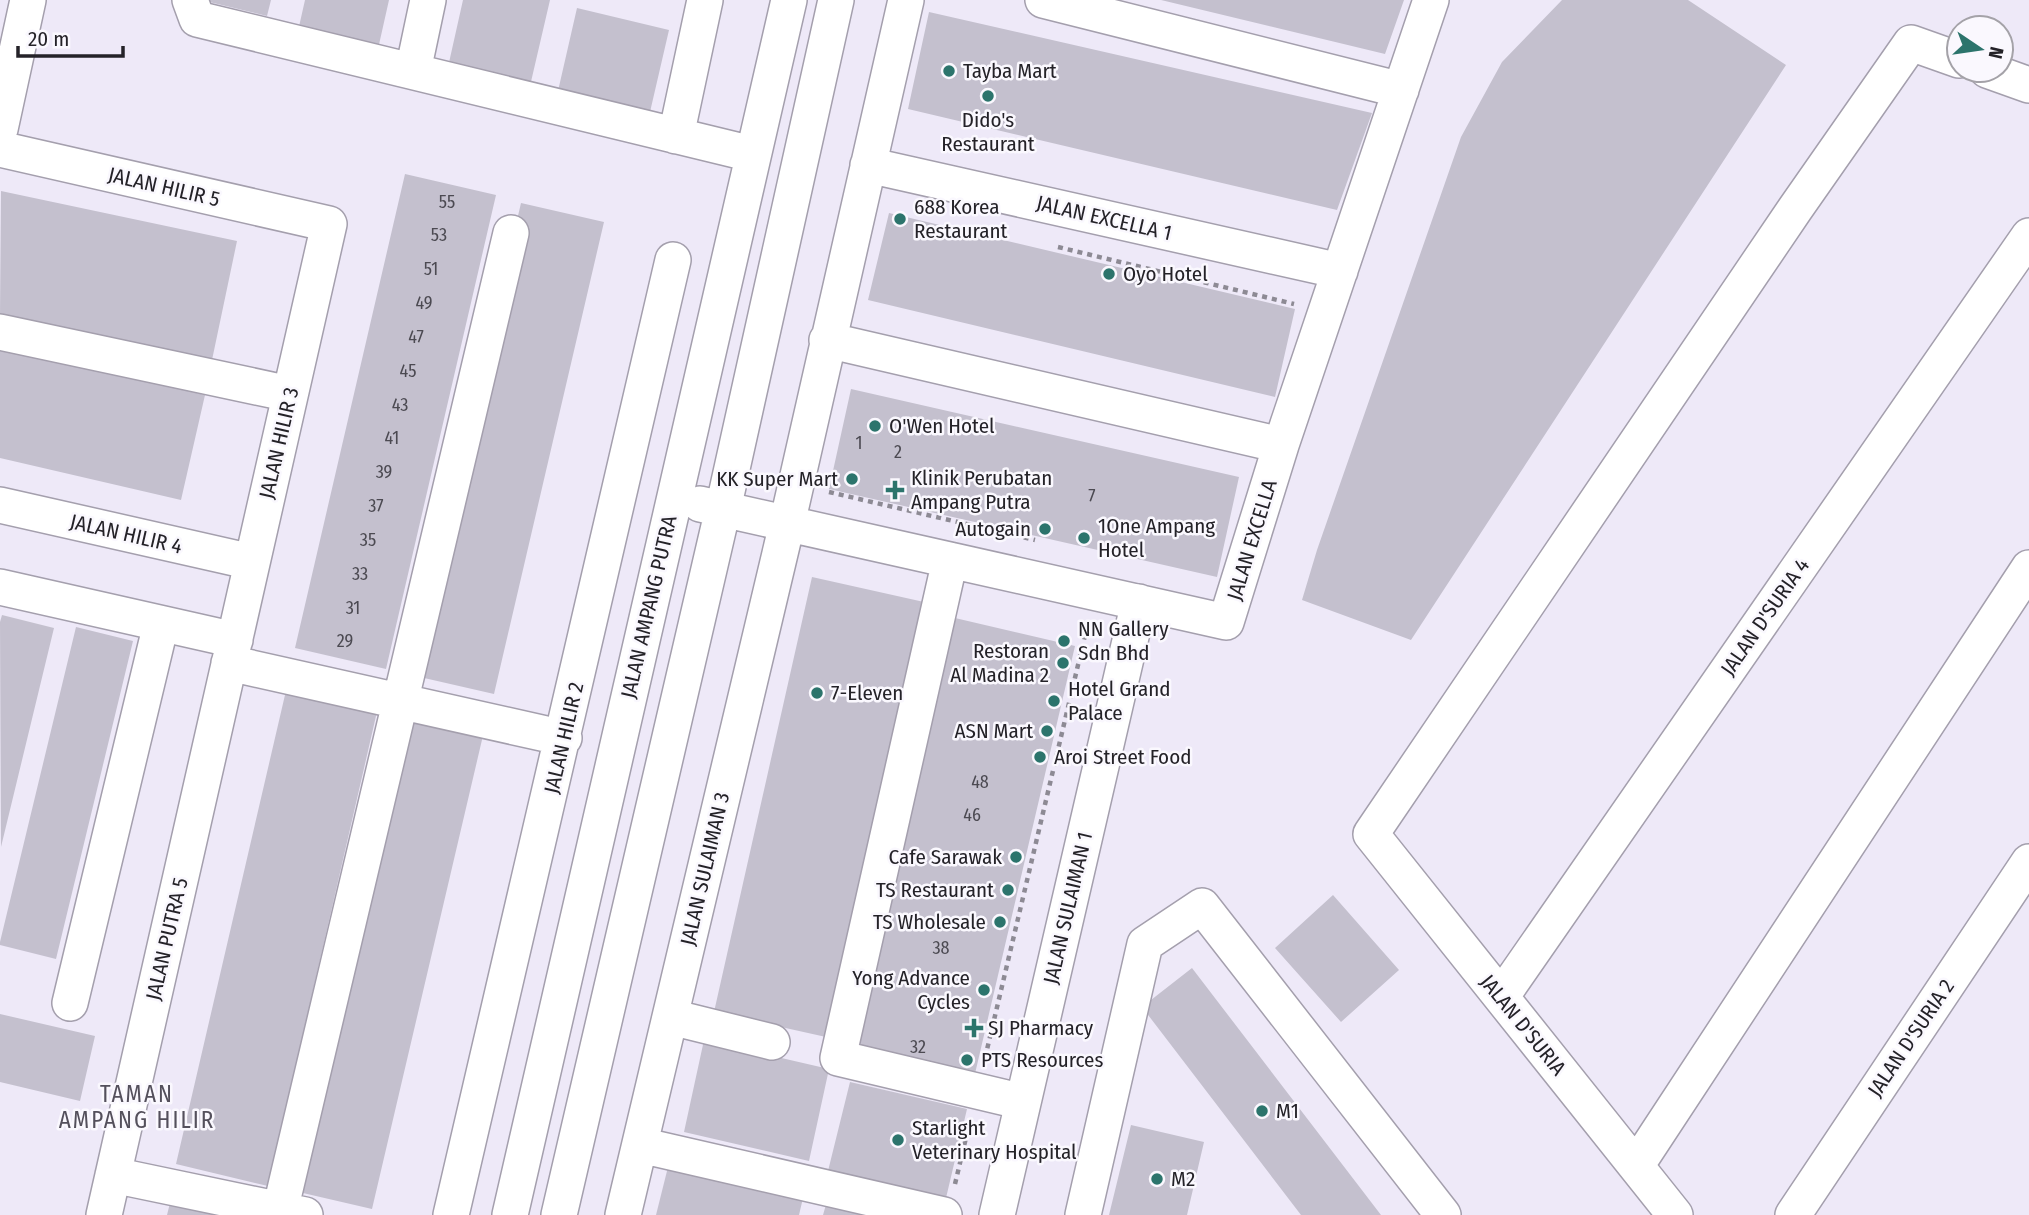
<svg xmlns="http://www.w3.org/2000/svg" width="2029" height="1215" viewBox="0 0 2029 1215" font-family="'Fira Sans Condensed',sans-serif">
  <rect width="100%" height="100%" fill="#eee9f8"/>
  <path fill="#c4c0ce" d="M201 0H271L267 16Z
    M305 0H389L378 49 298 31Z
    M463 0H550L530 86 448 67Z
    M1161 0H1404L1385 54Z
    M1562 0H1688L1786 65 1411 640 1302 600 1317 550 1461 137 1502 62Z
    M577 8 669 30 650 112 558 91Z
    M929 12 1372 113 1337 210 908 109Z
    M405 174 496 195 386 669 295 648Z
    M1 191 237 241 212 360 0 314Z
    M521 203 604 222 494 694 411 675Z
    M889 213 1295 309 1275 397 868 300Z
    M0 347 205 395 181 500 0 458Z
    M851 389 1239 477 1217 577 829 489Z
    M812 577 924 602 826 1037 714 1012Z
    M2 615 54 628 1 847 0 622Z
    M955 618 1075 646 974 1078 853 1050Z
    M76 627 133 641 56 959 0 945V942Z
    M288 682 379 703 268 1186 176 1164Z
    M403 708 485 727 372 1209 290 1190Z
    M1333 895 1399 970 1341 1022 1275 948Z
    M1192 968 1381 1215H1301L1142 1007Z
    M0 1014 95 1036 80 1101 0 1082Z
    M704 1040 829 1069 809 1161 684 1132Z
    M850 1082 967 1109 946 1198 828 1171Z
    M1131 1125 1204 1142 1187 1215H1109Z
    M668 1167 803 1198 799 1215H656Z
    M172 1195 254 1215H167Z
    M827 1201 884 1215H823Z"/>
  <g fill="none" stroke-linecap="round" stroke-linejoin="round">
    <g stroke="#a49fad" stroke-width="38">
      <path id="minor" d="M190 0 197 19 752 154
        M1043 0 1401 90
        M1987 70 2029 85
        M413 71 428 0
        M0 129 28 0
        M676 136 705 0
        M0 149 329 224 104 1215
        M868 165 1340 271
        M0 332 290 394
        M827 340 1281 445
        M700 504 1226 622 1281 445 1431 0
        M0 505 252 562
        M950 560 838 1058 1023 1102
        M0 587 235 640
        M229 663 564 738
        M1501 997 2029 236
        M70 1003 161 624
        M671 1017 772 1042
        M640 1145 944 1215
        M1636 1166 2029 568
        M113 1175 305 1215
        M279 1215 511 233
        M451 1215 673 260
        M510 1215 789 0
        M559 1215 723 509 836 0
        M623 1215 787 524 906 0
        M997 1215 1139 602
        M1083 1215 1145 944 1202 906 1443 1215
        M1675 1215 1371 834 1795 209 1911 43 1959 60
        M1793 1215 2029 862"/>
    </g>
    <path stroke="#8d8a94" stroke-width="4.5" stroke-dasharray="5 5" stroke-linecap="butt" d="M1058 247 1294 304
      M829 492 1035 540
      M985 1058 1087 627
      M955 1184 969 1125"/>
    <use href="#minor" stroke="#fff" stroke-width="35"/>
  </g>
  <g fill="#2c746c" stroke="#faf8fe" stroke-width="2.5">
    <circle cx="949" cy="71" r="7"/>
    <circle cx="988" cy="96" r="7"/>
    <circle cx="900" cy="219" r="7"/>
    <circle cx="1109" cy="274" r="7"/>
    <circle cx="875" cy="426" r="7"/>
    <circle cx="852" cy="479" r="7"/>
    <path d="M891.5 479.5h7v7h7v7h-7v7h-7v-7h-7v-7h7z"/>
    <circle cx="1045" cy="529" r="7"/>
    <circle cx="1084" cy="538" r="7"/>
    <circle cx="1064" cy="641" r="7"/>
    <circle cx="1063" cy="663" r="7"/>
    <circle cx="817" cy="693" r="7"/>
    <circle cx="1054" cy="701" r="7"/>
    <circle cx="1047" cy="731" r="7"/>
    <circle cx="1040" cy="757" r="7"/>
    <circle cx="1016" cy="857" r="7"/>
    <circle cx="1008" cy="890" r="7"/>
    <circle cx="1000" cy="922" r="7"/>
    <circle cx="984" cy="990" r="7"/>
    <path d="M970.5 1017.5h7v7h7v7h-7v7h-7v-7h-7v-7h7z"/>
    <circle cx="967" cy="1060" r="7"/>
    <circle cx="1262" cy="1111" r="7"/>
    <circle cx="898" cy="1140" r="7"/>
    <circle cx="1157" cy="1179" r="7"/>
  </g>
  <g text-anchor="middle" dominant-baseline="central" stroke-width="5" stroke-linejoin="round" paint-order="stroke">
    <g font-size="18" fill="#4c4a52">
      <text x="447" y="202">55</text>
      <text x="439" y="235">53</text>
      <text x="431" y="269">51</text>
      <text x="424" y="303">49</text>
      <text x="416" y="337">47</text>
      <text x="408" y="371">45</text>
      <text x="400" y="405">43</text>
      <text x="392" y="438">41</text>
      <text x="859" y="443">1</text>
      <text x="898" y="452">2</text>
      <text x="384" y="472">39</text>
      <text x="1092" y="496">7</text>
      <text x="376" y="506">37</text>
      <text x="368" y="540">35</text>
      <text x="360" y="574">33</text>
      <text x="353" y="608">31</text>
      <text x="345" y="641">29</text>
      <text x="980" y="782">48</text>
      <text x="972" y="815">46</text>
      <text x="941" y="948">38</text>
      <text x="918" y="1047">32</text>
    </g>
    <g font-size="21" fill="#242228" stroke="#faf8fe" text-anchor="start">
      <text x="963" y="71">Tayba Mart</text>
      <text x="988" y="120" text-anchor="middle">Dido's<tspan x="988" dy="24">Restaurant</tspan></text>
      <text x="914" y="207">688 Korea<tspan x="914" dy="24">Restaurant</tspan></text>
      <text x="1123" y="274">Oyo Hotel</text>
      <text x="889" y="426">O'Wen Hotel</text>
      <text x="911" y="478">Klinik Perubatan<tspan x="911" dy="24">Ampang Putra</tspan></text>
      <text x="838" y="479" text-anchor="end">KK Super Mart</text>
      <text x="1098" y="526">1One Ampang<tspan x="1098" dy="24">Hotel</tspan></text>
      <text x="1031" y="529" text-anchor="end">Autogain</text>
      <text x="1078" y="629">NN Gallery<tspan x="1078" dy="24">Sdn Bhd</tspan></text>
      <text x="1049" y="651" text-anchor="end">Restoran<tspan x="1049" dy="24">Al Madina 2</tspan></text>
      <text x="1068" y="689">Hotel Grand<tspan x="1068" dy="24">Palace</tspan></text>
      <text x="831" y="693">7-Eleven</text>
      <text x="1033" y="731" text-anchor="end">ASN Mart</text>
      <text x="1054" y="757">Aroi Street Food</text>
      <text x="1002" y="857" text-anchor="end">Cafe Sarawak</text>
      <text x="994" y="890" text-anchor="end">TS Restaurant</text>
      <text x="986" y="922" text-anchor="end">TS Wholesale</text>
      <text x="970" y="978" text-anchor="end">Yong Advance<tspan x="970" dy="24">Cycles</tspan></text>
      <text x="988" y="1028">SJ Pharmacy</text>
      <text x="981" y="1060">PTS Resources</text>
      <text x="1276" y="1111">M1</text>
      <text x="912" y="1128">Starlight<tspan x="912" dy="24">Veterinary Hospital</tspan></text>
      <text x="1171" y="1179">M2</text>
    </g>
    <g font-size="21" fill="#242228" stroke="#faf8fe">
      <text transform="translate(164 187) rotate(13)">JALAN HILIR 5</text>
      <text transform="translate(1104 218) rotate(13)">JALAN EXCELLA 1</text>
      <text transform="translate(279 443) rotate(-77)">JALAN HILIR 3</text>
      <text transform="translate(126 534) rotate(13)">JALAN HILIR 4</text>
      <text transform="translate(1252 540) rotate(-73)">JALAN EXCELLA</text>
      <text transform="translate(649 607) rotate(-77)">JALAN AMPANG PUTRA</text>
      <text transform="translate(1765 617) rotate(-55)">JALAN D'SURIA 4</text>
      <text transform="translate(564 738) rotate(-77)">JALAN HILIR 2</text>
      <text transform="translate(705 869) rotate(-77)">JALAN SULAIMAN 3</text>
      <text transform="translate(1068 908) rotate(-77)">JALAN SULAIMAN 1</text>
      <text transform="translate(167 939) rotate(-77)">JALAN PUTRA 5</text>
      <text transform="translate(1523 1025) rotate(51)">JALAN D'SURIA</text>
      <text transform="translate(1911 1038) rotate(-56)">JALAN D'SURIA 2</text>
    </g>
    <g font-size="23" letter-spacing="2" fill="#54505c" stroke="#faf8fe">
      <text x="137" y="1094">TAMAN<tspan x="137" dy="26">AMPANG HILIR</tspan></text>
    </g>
  </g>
  <g transform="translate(1980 49) rotate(103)"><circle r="33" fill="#faf8fe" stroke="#a4a2a8" stroke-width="2"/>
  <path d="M0-5L12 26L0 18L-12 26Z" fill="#2c746c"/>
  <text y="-10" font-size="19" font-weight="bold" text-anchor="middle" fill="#242228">N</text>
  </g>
  <path d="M18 46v10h105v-10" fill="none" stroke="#242228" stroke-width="3.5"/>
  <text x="28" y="46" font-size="21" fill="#242228" stroke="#faf8fe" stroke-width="5" paint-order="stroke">20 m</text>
</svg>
